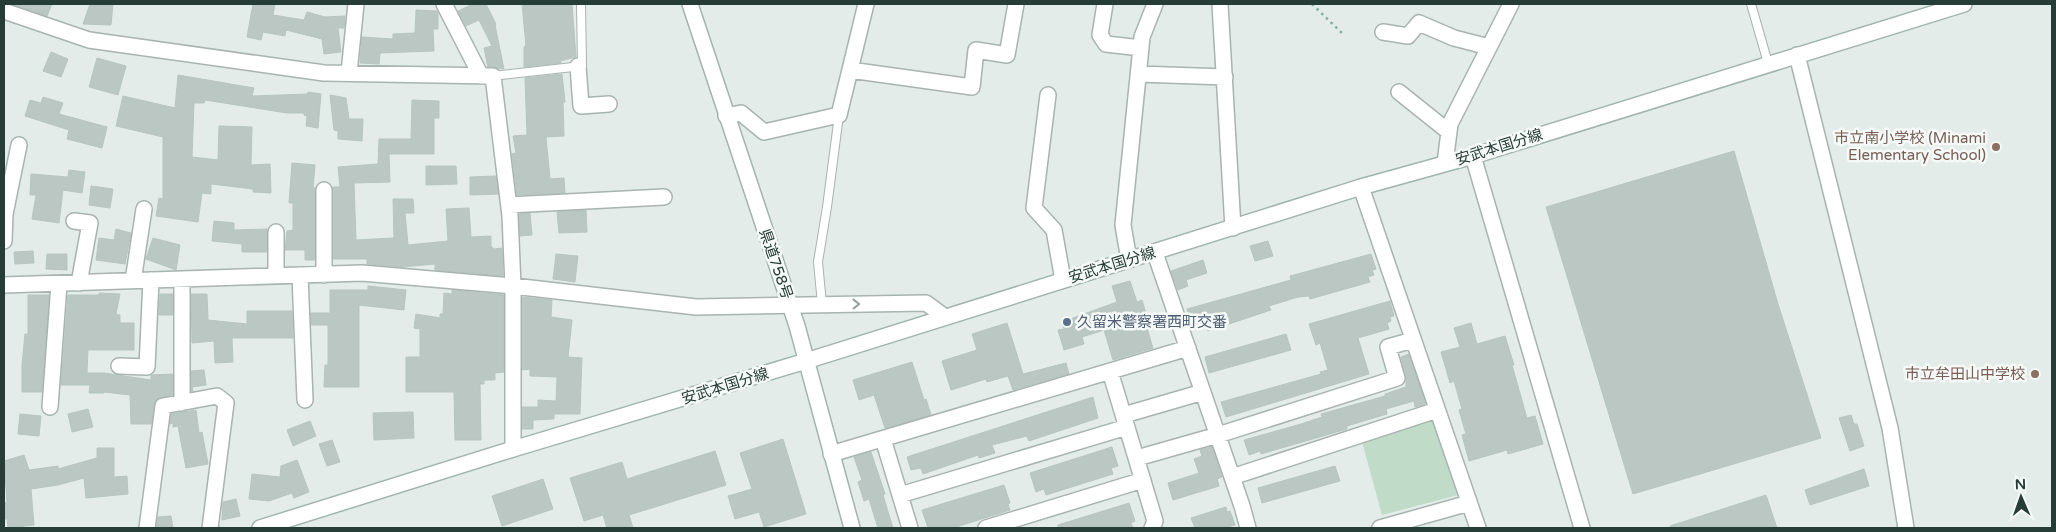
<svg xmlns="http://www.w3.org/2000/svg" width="2056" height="532" viewBox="0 0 2056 532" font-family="'Varela Round','Noto Sans JP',sans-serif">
  <rect width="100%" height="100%" fill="#e4ece9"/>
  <path fill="#c0dbc8" d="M1441 416 1462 494 1382 515 1361 438Z"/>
  <path fill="#bac7c2" stroke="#b7c5c0" d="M12 4H52L47 16Z
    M90 4H113L111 25 83 24Z
    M253 4H275L273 15 304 20 307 12 325 17 345 16 344 28H338L341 52 324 54 322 39 286 30 285 36 263 32 261 40 247 37Z
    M473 4H486L496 24 495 25 504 69 488 67 484 48 492 46 479 20 466 26 458 11Z
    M522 4H572L576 57 560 61 561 63 524 67V47L526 46Z
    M416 10 437 11 438 13V29H433L434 51 380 53 379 64 360 63 362 37 393 39V34L415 33Z
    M51 52 68 59 61 77 43 71Z
    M97 58 126 66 118 95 89 87Z
    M562 74 565 102H563L564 136 546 137 550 179 564 178 565 193 517 195 512 154 516 153 513 136 527 135 525 78Z
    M178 75 254 88 252 96 307 94 308 92 321 94 318 128 306 126 307 116 304 115V113H287L205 100 204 103H194L192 157 218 160 219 126 252 127 251 165 270 164 271 193 253 192V189L211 184V194L202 193 198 222 156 216 159 198 163 199V137L116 126 123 96 175 108Z
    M330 95 346 98 349 119H363L362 141 338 139V131L334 130Z
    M43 97 63 103 59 114 107 127 102 148 67 139 69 130 25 116 30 100 41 103Z
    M412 100 439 101V118H434V154H389L390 182 354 183 356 240 394 238 393 199H413L414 213H405L408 245 448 241 446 209 469 208 471 237 491 236V246L494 249 502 248 503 276 435 270V264L402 267 367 264V259H333V187H340L338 167 378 164 379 139H411Z
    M1734 151 1778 304 1821 438 1633 494 1546 207Z
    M292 163 315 165 313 188H315V260H305V250H285L287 231 293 230V203H289Z
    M426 166H456L457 184 426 185Z
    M69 170 85 172 82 193 63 190 59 223 32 219 36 195H30L31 174 68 177Z
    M496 176 498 194 470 195V177Z
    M91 186 113 189 110 208 89 205Z
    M586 210 587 232 559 233 557 212Z
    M530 213 532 235 520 236 519 214Z
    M214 221 234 223V230L267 229V252H242V244L212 241Z
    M116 229 131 233 125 264 96 260 99 238 114 240Z
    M153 238 180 245 176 270 146 259Z
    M1268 241 1273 256 1255 261 1250 246Z
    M33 251 34 263 15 264 14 252Z
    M47 254H67V270L46 269Z
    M556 254 578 256 575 282 553 279Z
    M1371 254 1376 269 1372 270 1374 275 1368 277 1370 282 1310 299 1309 296 1298 297 1269 306 1271 310 1208 331 1206 325 1196 329 1194 323 1192 324 1187 309 1291 280 1290 276Z
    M1203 260 1207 273 1186 280 1188 286 1178 290 1171 271Z
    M1130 281 1137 302 1142 300 1147 317 1144 318 1153 348 1113 360 1104 330 1082 337 1084 344 1064 350 1058 330 1064 329 1062 322 1117 302 1112 286Z
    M368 286 406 290 404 310 359 305V387H324L325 365H328V325H311V313H330V290H368Z
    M452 290 504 295V372L495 373V380H484V384H480L481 440H455L454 392H406V357H420V329L414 328 416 314 440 318V314H443L444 293 452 294Z
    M99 293 120 294 116 314 120 315V323H134V350H88L87 373H104L151 380V375L173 374V395L161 397 156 400 151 424H131L130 395 104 392V393H89L90 385H61L68 295H99Z
    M160 294H173V315H159Z
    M191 294H207L208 320 247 324V311H292L293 338H232L233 362 215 363 214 341 192 343Z
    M28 295H49L42 392H22V365L25 334H28Z
    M522 297 552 300 551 317 572 320 568 357 582 358 580 414H554V419L533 420V429H522V407H538V400L556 401 557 377 530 376V369L522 370Z
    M1390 301 1394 316 1390 317 1391 321 1387 323 1389 329 1358 338 1369 374 1226 417 1221 402 1321 374 1320 372 1328 370 1320 343 1316 345 1309 324Z
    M1007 323 1023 374 1066 363 1069 374 1013 390 1008 376 987 382 986 379 951 390 942 361 977 350 972 334Z
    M1471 323 1477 344 1505 336 1514 365H1512L1527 418 1535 416 1543 444 1508 454 1507 450 1469 461 1462 435 1466 434 1459 410 1462 409 1454 381 1450 383 1441 352 1460 347 1454 328Z
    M1286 334 1291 350 1209 373 1205 357Z
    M1409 354 1426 404 1415 407 1414 401 1386 409 1387 414 1347 426V429L1261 454 1260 451 1249 455 1244 440 1301 424 1322 417 1321 414 1385 396V394L1406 387V375L1401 357Z
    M912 362 924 400 926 399 931 415 885 428 874 395 859 400 853 380Z
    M204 370 206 385 192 387 193 391H191V371Z
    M1093 397 1098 418 1029 441 1027 436 992 445 995 453 979 458 978 455 923 474 921 468 911 470 907 457Z
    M88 409 93 427 72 432 68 414Z
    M196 410 199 433 202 432 208 464 186 468 178 426 173 427V423L170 424 171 414Z
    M413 412 414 438 374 440 373 413Z
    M20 414 41 416 39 436 18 434Z
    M1851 415 1854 424H1857L1864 446 1850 451 1839 418Z
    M310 421 316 436 293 446 287 430Z
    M783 439 806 514 764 527 759 512 735 519 728 496 752 489 740 453Z
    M332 440 340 462 327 466 319 444Z
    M1112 447 1118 466 1111 468 1113 474 1046 495 1044 489 1036 492 1030 473Z
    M1212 447 1222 477 1217 479 1219 486 1173 500 1168 483 1199 473 1194 459 1202 456 1200 450Z
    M97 448H114V477L127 476 128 494 86 498 84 478 58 485 31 489 34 525 8 528 7 519H4V503L7 502 4 461 24 455 29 470 58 466V469L97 458Z
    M715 451 726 485 629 515 633 528H607L603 515 584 521 570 478 622 462 627 479Z
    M871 452 885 494 883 495 893 528H878L869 499 864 501 858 482 862 480 854 457Z
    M297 460 309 492 294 498 292 493 269 501 249 499 252 474 280 477 281 466Z
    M1335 466 1340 481 1262 503 1258 488Z
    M1864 469 1869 486 1810 505 1805 490Z
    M543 479 553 509 502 526 492 496Z
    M1004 485 1010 503 1008 504 1010 510 953 528H928L922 510Z
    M1766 495 1777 528H1670V526Z
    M236 499 240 516 222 520 223 502Z
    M1129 503 1135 521 1131 523 1133 528H1058V525Z
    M1226 507 1227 512 1230 511 1235 525 1223 528H1195L1191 518Z
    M171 516 173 528H156L158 517Z"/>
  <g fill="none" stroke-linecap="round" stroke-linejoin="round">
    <g stroke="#a7b4b0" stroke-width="10">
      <path id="service" d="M1751 4 1768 63
        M493 76 582 66 581 4
        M822 304 818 262 827 207 839 115"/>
    </g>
    <g stroke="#a7b4b0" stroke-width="18">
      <path id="minor" d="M444 4 481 76
        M1105 4 1100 35 1106 44 1141 48
        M1220 4 1233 228
        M4 11 89 40 324 73 493 76 510 216 513 286V449
        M1383 32 1408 36 1419 23 1454 38 1489 47
        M1797 55 1890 428 1906 528
        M578 66 581 106 609 104
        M850 70 972 87 976 50 1007 55 1016 4
        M349 73 356 4
        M1139 74 1225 77
        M1399 92 1449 132
        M1048 95 1034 208 1054 230 1063 280
        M726 116 741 113 764 132 839 115 866 4
        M1473 156 1582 528
        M1445 163 1450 124 1511 4
        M1361 187 1478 528
        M509 205 664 197
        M74 221 90 223 79 283
        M4 241 5 214 19 145
        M1155 253 1242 506 1248 528
        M1129 260 1123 225 1142 37 1155 4
        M300 275 305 400
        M324 275V190
        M276 276V232
        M133 281 144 209
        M4 285 362 273 513 286 696 307 926 303 945 317
        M119 366 147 367 151 280
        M1110 371 1155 521 1152 528
        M182 403V279
        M50 407 59 284
        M1124 415 1203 392
        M883 439 910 528
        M831 454 1188 348
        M1137 458 1218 435 1397 378 1388 347 1413 340
        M1232 477 1437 410
        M900 495 1127 427
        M147 528 163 406 217 396 226 403 210 528
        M986 528 1143 480
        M1380 528 1469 503"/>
    </g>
    <g stroke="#a1b4ad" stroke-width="18">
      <path id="secondary" d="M690 4 797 326 852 528
        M260 528 513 449 806 361 1361 187 1473 156 1964 4"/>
    </g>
    <path stroke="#88aca2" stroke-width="2.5" stroke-dasharray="2.5 4" stroke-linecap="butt" d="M1312 4 1343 34"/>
    <use href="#service" stroke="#fff" stroke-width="8"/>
    <use href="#minor" stroke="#fff" stroke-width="15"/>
    <use href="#secondary" stroke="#fff" stroke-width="15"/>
  </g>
  <defs><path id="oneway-chevron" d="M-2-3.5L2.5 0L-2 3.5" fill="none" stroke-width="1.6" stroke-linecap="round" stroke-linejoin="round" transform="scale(1.25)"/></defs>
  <use stroke="#929e9a" href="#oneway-chevron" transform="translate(856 304) rotate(-1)"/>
  <g fill="#8d6e63" stroke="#f5f9f7" stroke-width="2">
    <circle cx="1996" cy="147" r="5"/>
    <circle cx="2035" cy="374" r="5"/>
  </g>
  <circle fill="#5c6f8a" stroke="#f5f9f7" stroke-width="2" cx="1067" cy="322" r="5"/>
  <g text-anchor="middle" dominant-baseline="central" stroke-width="5" stroke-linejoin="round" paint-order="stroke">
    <g font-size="15" fill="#785e54" stroke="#f5f9f7" text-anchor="end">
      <text x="1986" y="138">市立南小学校 (Minami<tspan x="1986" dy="17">Elementary School)</tspan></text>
      <text x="2025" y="374">市立牟田山中学校</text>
    </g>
    <g font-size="15" fill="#263c36" stroke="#f5f9f7">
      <text transform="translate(1499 147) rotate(-17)">安武本国分線</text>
      <text transform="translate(776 264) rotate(71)">県道758号</text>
      <text transform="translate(1112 265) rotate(-17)">安武本国分線</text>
      <text transform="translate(725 386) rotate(-17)">安武本国分線</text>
    </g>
    <g font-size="15" fill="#4e5e75" stroke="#f5f9f7" text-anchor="start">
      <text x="1077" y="322">久留米警察署西町交番</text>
    </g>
  </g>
  <rect width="2056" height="532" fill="none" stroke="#263c36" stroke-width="10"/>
  <g transform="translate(2021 497) rotate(358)" stroke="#f5f9f7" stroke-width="4" paint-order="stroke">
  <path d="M0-4L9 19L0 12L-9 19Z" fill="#263c36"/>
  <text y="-8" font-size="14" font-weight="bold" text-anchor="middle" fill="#263c36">N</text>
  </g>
</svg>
